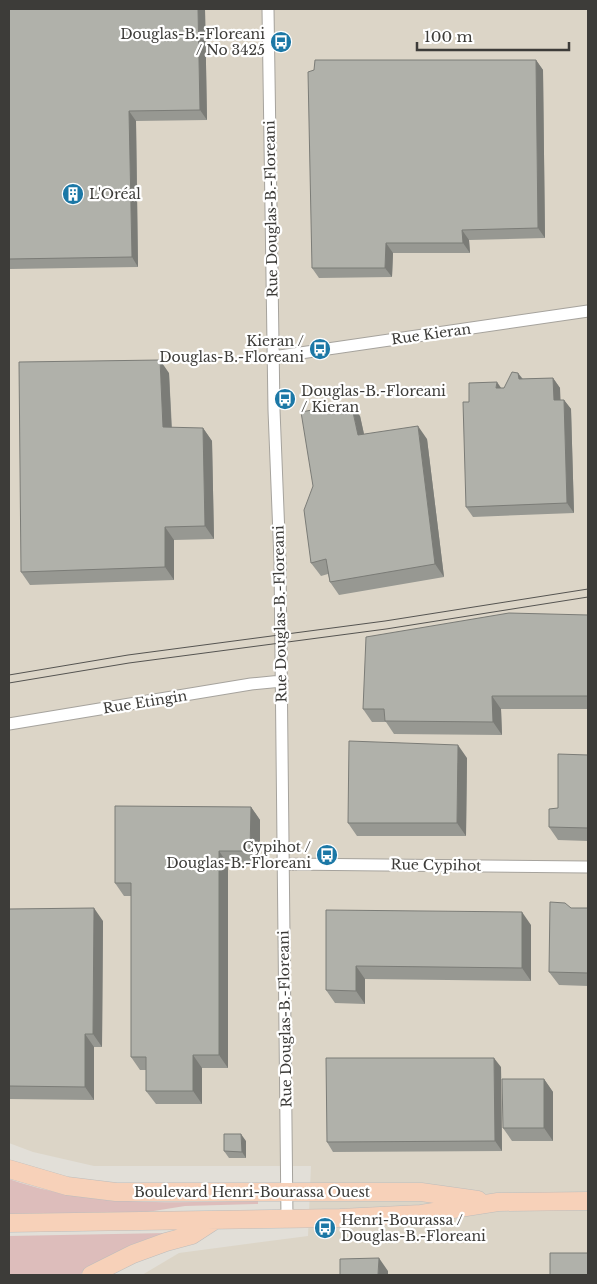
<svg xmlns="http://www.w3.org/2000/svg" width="597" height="1284" viewBox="0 0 597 1284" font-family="'Libre Baskerville',serif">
  <rect width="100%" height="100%" fill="#e2dfd8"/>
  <path fill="#dcd5c7" d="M9 9H588V1275H142L179 1253 308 1236 311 1166H94L33 1152 9 1143Z"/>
  <path fill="#ddbdbb" d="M9 1179C91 1208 173 1202 258 1201V1204L185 1206 141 1213 9 1215Z
    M167 1233 87 1270 79 1275H9V1236Z"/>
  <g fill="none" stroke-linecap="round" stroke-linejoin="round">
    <g stroke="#a6a39d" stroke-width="13">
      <path id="minor" d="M268 9 274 410 280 561 287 1219
        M273 357 588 311
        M9 724 251 684 282 681
        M284 864 588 867"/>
    </g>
    <g stroke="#bdbdbc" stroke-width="19">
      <path id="primary" d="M9 1169 67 1186 116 1192H421L478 1200
        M9 1223 340 1218 421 1214 498 1202 588 1201
        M91 1275 133 1254 166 1242 192 1235 215 1220"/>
    </g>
    <use href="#minor" stroke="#fff" stroke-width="11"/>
    <use href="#primary" stroke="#f7d1b9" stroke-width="18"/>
    <path stroke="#555451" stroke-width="1" d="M9 675 128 655 385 621 588 589
      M9 683 129 663 386 629 588 597"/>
  </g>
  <path fill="#979892" d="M9 9H205L207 120 136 121 138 267 9 269Z
    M536 60 543 70 545 238 469 240 470 253H393L392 277 319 278 312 268Z
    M169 373 172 428H203L212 441 214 539 174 540V580L30 585 21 572Z
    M518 373 523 379 553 378 560 388V400H564L571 409 574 513 473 517 466 507 469 402 501 388H504Z
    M360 416 364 434 427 439 444 577 339 595 330 582 328 574 321 576 311 563Z
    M588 615V709H501L502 735 394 734 386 722H372L363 709Z
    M588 755V841L558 840 549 827Z
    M467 758 466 836H357L348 823Z
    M251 807 260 820V864H228V1068H202V1104H156L146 1091V1070H140L131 1057V896H124L115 883Z
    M571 908H588V986L559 985 549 972Z
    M9 909 103 921 102 1047H94V1100L9 1099Z
    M326 910 531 925V981L365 979V1004L335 1003 326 990Z
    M501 1067 502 1151 333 1152 327 1142Z
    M544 1079 553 1092V1141H512L503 1128Z
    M246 1141V1158H229L224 1151Z"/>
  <path fill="#7b7c77" d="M198 9H205L207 120 200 110Z
    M536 60 543 70 545 238 538 228Z
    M129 111 136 121 138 267 132 257Z
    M462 230 469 240 470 253 463 243Z
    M386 243 393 253 392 277 385 268Z
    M160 360 169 373 172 440 163 427Z
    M518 373 525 383 519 379Z
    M553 378 560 388 561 410 554 400Z
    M497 382 504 392 496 388Z
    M564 400 571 409 574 513 567 503Z
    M351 403 360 416 367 448 358 435Z
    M418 426 427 439 444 577 435 564Z
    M203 428 212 441 214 539 205 526Z
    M165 527 174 540V580L165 567Z
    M492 696 501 709 502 735 493 722Z
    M458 745 467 758 466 836 457 823Z
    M251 807 260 820V864L250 851Z
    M219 851 228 864V1068L219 1055Z
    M94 908 103 921 102 1047 93 1034Z
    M522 912 531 925V981L522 968Z
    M356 966 365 979V1004L356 991Z
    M85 1034 94 1047V1100L85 1087Z
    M193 1055 202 1068V1104L193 1091Z
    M494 1058 501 1067 502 1151 495 1141Z
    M544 1079 553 1092V1141L544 1128Z
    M241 1134 246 1141V1158L242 1152Z
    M379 1258 388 1271V1275H378Z"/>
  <path fill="#b0b1aa" stroke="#7b7c77" d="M9 9H198L200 110 129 111 132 257 9 259Z
    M315 60H536L538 228 462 230 463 243H386L385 268H312L308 72 314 70Z
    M160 360 163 427 203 428 205 526 165 527V567L21 572 19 362Z
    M512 372 518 373 519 379 553 378 554 400H564L567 503 466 507 463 402H469V383L497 382 496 388H504Z
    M351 403 358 435 418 426 435 564 330 582 326 559 311 563 304 510 313 486 301 412Z
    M509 613 588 615V696H492L493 722 385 721 384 709H363L366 637Z
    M349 741 458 745 457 823H348Z
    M558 754 588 755V828L549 827V809L558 808Z
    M115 806 251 807 250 851H219V1055H193V1091H146V1057H131V883H115Z
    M550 902 565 903 571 908H588V973L549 972Z
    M94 908 93 1034H85V1087L9 1086V909Z
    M326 910 522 912V968L356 966V991L326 990Z
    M326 1058H494L495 1141 327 1142Z
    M502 1079H544V1128H503Z
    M224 1134H241L242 1152 224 1151Z
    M550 1253H588V1275H550Z
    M379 1258 378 1275H340V1259Z"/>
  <defs>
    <g id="bus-disc" transform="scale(1.125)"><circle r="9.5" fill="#1c78a6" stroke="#fff"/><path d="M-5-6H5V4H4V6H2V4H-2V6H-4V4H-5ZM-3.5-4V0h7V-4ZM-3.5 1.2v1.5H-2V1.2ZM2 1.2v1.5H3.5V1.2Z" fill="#fff"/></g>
    <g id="building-disc" transform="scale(1.125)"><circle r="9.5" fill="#1c78a6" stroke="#fff"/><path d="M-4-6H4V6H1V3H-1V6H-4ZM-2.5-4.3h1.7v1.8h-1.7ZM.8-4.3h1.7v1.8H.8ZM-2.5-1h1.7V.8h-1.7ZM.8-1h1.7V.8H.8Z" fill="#fff"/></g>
  </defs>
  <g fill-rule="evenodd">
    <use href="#bus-disc" x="281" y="42"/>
    <use href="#building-disc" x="73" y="194"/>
    <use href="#bus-disc" x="320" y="349"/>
    <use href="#bus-disc" x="285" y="399"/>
    <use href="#bus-disc" x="327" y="855"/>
    <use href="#bus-disc" x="325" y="1228"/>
  </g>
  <g text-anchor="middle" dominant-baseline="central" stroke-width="4.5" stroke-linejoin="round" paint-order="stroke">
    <g font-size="14" fill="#3d3c39" stroke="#fff" text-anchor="end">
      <text x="265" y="34">Douglas-B.-Floreani<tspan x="265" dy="16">/ No 3425</tspan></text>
      <text x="89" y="194" text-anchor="start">L'Oréal</text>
      <text x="304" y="341">Kieran /<tspan x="304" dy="16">Douglas-B.-Floreani</tspan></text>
      <text x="301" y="391" text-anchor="start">Douglas-B.-Floreani<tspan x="301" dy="16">/ Kieran</tspan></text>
      <text x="311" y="847">Cypihot /<tspan x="311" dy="16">Douglas-B.-Floreani</tspan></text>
      <text x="341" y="1220" text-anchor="start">Henri-Bourassa /<tspan x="341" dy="16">Douglas-B.-Floreani</tspan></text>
    </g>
    <g font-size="14" fill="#3d3c39" stroke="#fff">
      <text transform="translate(271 209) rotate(-91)">Rue Douglas-B.-Floreani</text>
      <text transform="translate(431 334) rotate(-8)">Rue Kieran</text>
      <text transform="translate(280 614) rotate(-91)">Rue Douglas-B.-Floreani</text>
      <text transform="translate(145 702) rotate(-9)">Rue Etingin</text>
      <text transform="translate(436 865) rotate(1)">Rue Cypihot</text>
      <text transform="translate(285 1019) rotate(-91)">Rue Douglas-B.-Floreani</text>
      <text x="252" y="1192">Boulevard Henri-Bourassa Ouest</text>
    </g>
  </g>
  <rect width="597" height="1284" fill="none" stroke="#3d3c39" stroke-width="20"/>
  <path d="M417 42v8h152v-8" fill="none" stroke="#3d3c39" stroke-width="2.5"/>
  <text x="424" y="42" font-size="15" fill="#3d3c39" stroke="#ffffff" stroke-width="4" paint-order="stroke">100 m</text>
</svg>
